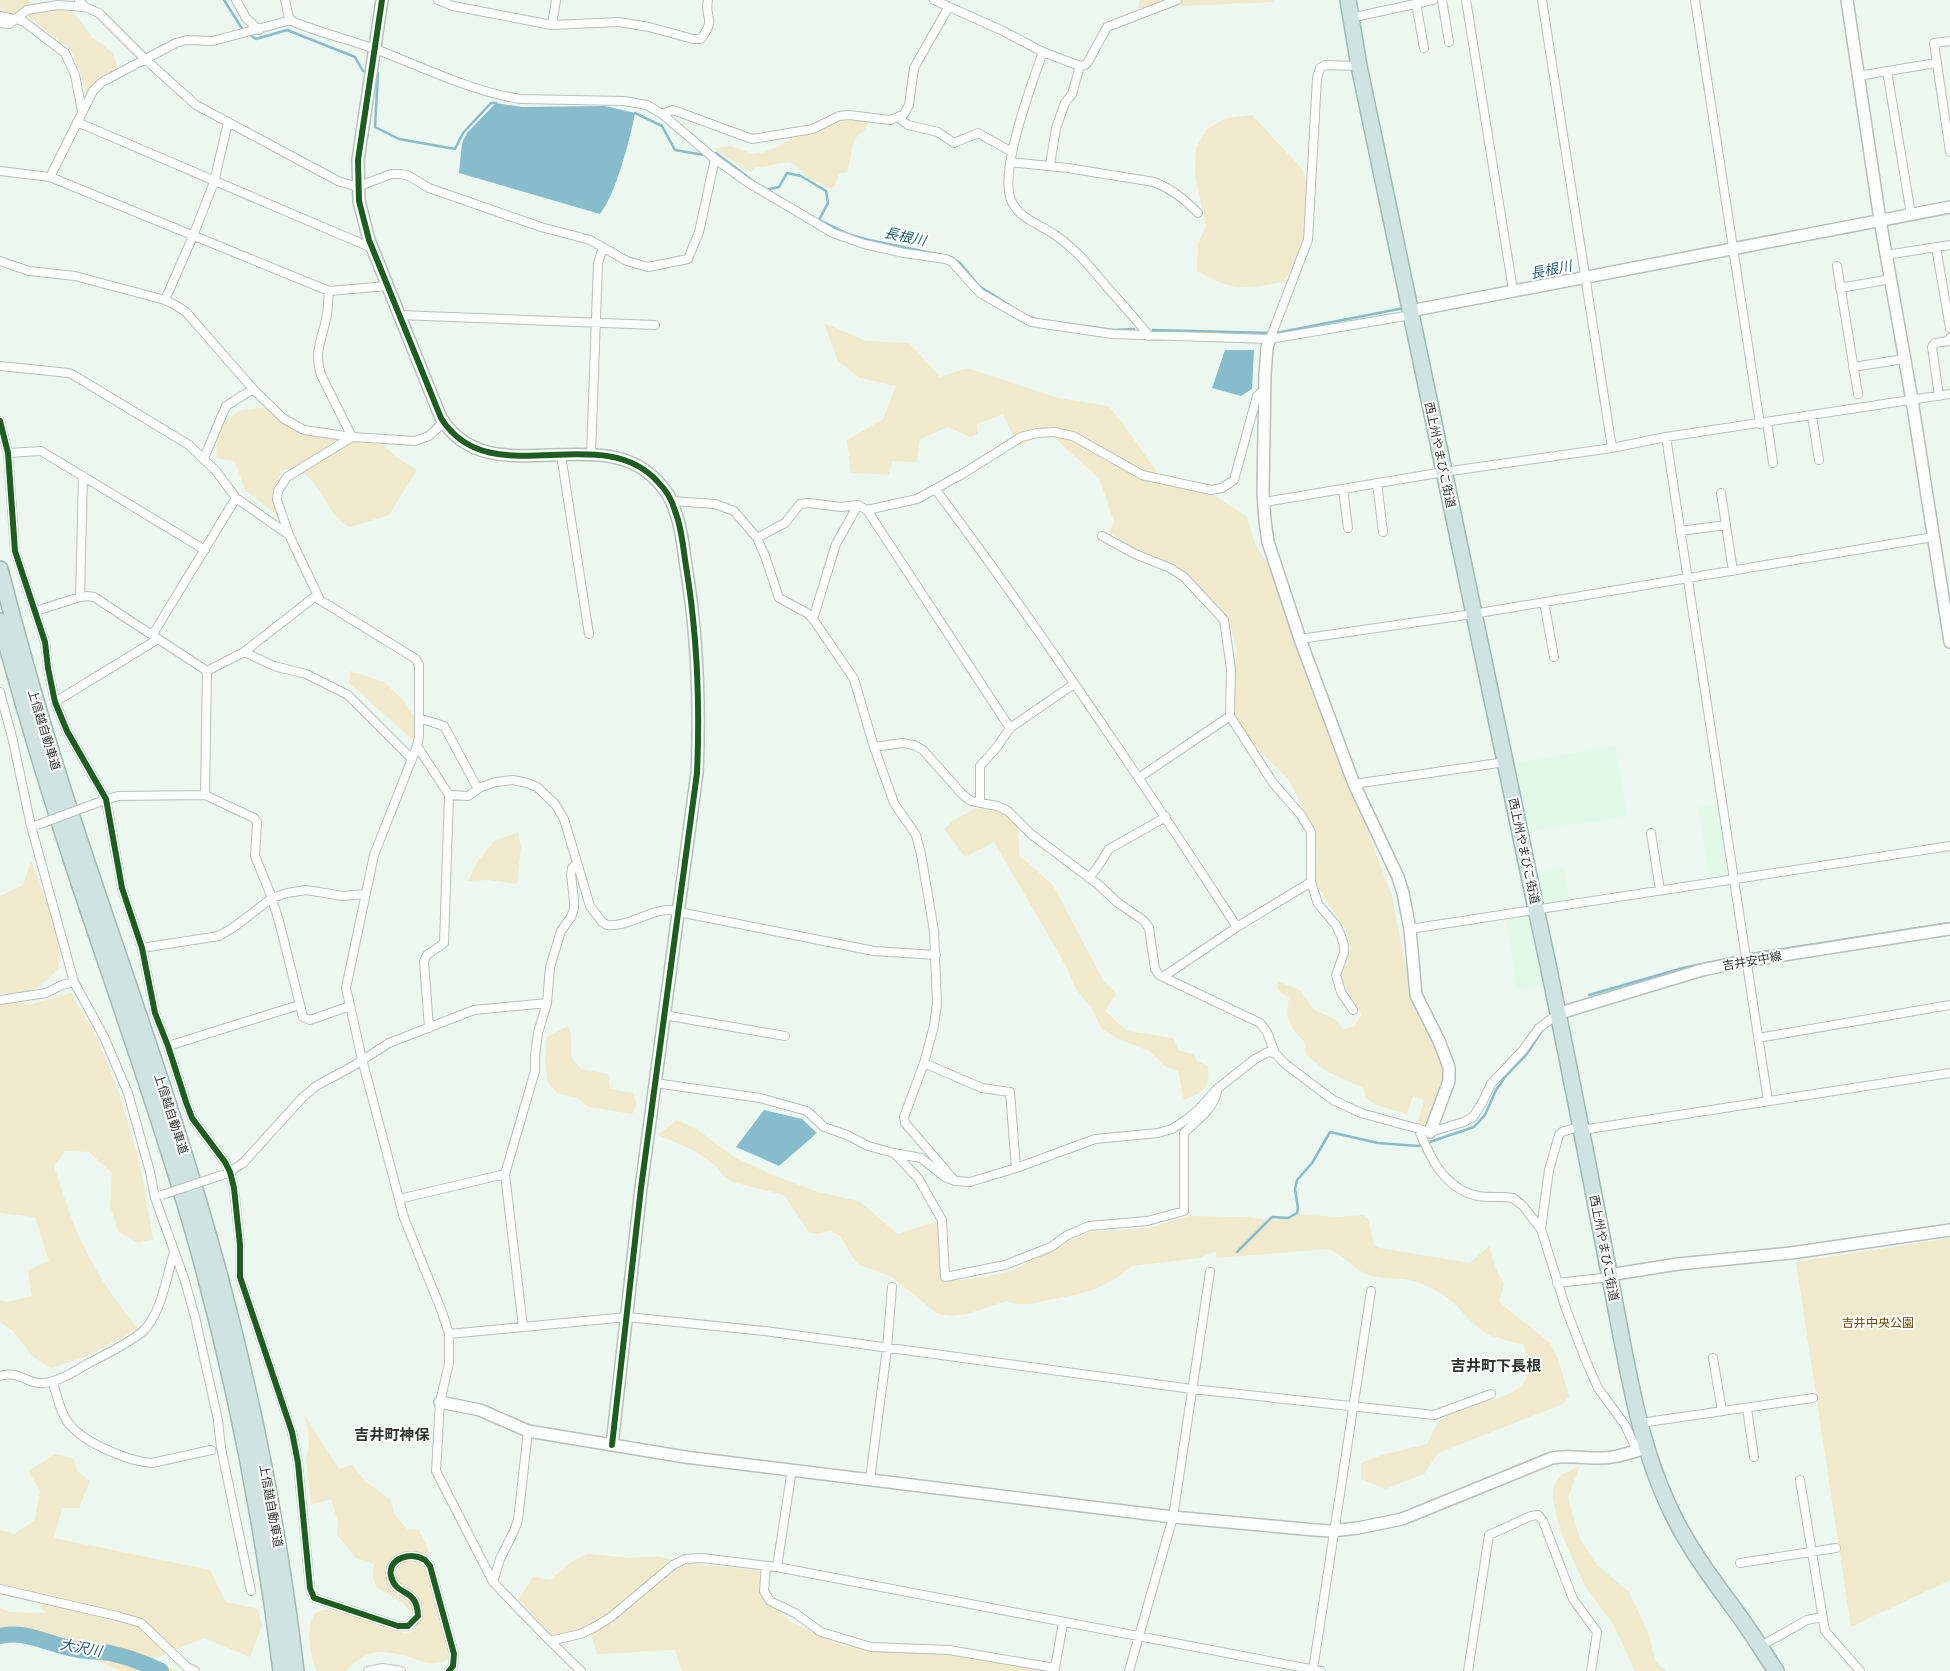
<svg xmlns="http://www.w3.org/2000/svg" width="1950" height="1671" viewBox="0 0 1950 1671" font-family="'Fira Sans','Noto Sans JP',sans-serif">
  <rect width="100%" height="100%" fill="#ecf8ef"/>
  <path fill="#e2f9e8" d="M1615 746 1627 816 1526 832 1511 764Z
    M1719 804 1731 876 1710 880 1698 807Z
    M1564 867 1570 903 1540 907 1533 873Z
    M1527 911 1543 985 1517 990 1505 915Z"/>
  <path fill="#f0e9cb" d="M0 0H28L32 7H53L74 13 92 37 113 53 118 69 100 77 86 94 80 70 70 49 25 15H8L0 7Z
    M1140 0H1273V2L1138 8Z
    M1252 115 1303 170 1310 194 1308 233 1285 281C1247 289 1232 292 1197 271L1198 244 1206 226 1195 175 1196 148 1206 130 1226 118Z
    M849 120 868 122 864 131C848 139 853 158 847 172L839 174 835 186 831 189 808 178 794 164 788 162 762 167H756L749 172 713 148 731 146 753 154 765 152 799 136 815 133 835 122Z
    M824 323 866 341 909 343 940 377 967 368 1058 398 1108 406 1121 421 1159 475 1205 489 1247 517 1256 546 1271 568 1301 654 1392 896 1412 999 1436 1044 1444 1068V1085L1436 1105 1423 1127 1418 1122 1424 1100 1413 1096 1407 1114 1376 1105 1365 1097 1364 1088 1328 1072 1306 1055 1304 1041C1289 1027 1285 1019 1289 998L1278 990 1277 981 1300 990 1313 1009 1336 1020 1343 1029 1353 1027 1362 1015 1347 991 1341 974 1351 948 1345 928 1314 881 1317 859 1315 831 1288 779 1244 735 1236 718 1233 686 1237 650 1228 616 1189 575 1172 564 1138 553 1109 532 1114 522 1100 480 1054 437H1039L1018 446 1003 414 977 424 978 434 970 437 948 427 920 439 917 462 892 461 889 475 851 473 847 440 883 419 896 386 860 378 838 361Z
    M267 407 279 421 305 434 383 445 396 457 417 470 389 515 350 527C327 518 324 484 301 472 296 469 288 471 282 470L274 490 277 515 245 490 235 461 216 458 218 429 238 411Z
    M350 671 384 682 405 702 414 717 416 737 412 739 349 683Z
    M976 808 1003 813 1018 825 1019 855 1053 885 1103 980 1116 994 1105 1011 1127 1031 1174 1038 1178 1050 1194 1054 1196 1060 1208 1066C1210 1089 1204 1091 1184 1100L1178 1071 1166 1067 1149 1051 1116 1038 1101 1028 1093 1010 1076 989 1065 964 994 842 965 857 944 829 954 820Z
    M518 832 521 847 517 884 488 880 468 881 477 862 494 841Z
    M31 861C40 880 64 946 59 965 57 973 39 987 31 991 22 994 9 993 0 994V896L23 885Z
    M71 993 98 1040 120 1096 140 1163 153 1239 138 1243 118 1231 110 1205 112 1173 89 1152 65 1151 54 1166C63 1194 72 1223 85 1249 99 1278 118 1304 138 1329L85 1357 51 1368 33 1357 13 1331 0 1322V1300L7 1302 32 1296 28 1270 49 1261 35 1217 0 1213V1002L32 1004Z
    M568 1026 571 1035V1057L581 1069 608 1074 610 1089 633 1093C637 1101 637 1107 632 1114L589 1107 577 1098 557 1093 547 1081 545 1060 547 1037Z
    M677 1120 698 1130 734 1157 768 1173 818 1192 859 1201 898 1234 938 1221 944 1282 984 1277 1014 1270 1080 1236 1090 1232 1149 1228 1188 1216 1245 1217 1277 1221 1298 1214 1337 1217 1363 1215 1368 1218 1374 1245 1380 1248 1470 1263 1489 1246 1497 1271 1504 1284 1499 1302 1550 1343 1558 1359 1569 1396 1563 1404 1438 1453 1424 1474 1385 1489 1361 1479V1463L1382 1455 1427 1444C1432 1435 1437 1421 1446 1415 1464 1403 1523 1400 1527 1376 1529 1367 1525 1354 1524 1345 1513 1341 1493 1338 1484 1332 1467 1320 1456 1301 1438 1292 1430 1288 1419 1282 1410 1280 1394 1277 1379 1280 1364 1273 1350 1267 1342 1252 1326 1249L1216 1258V1251L1200 1258 1132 1266 1117 1278 1093 1290 1074 1295 1029 1304H1017L1006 1301 967 1314 952 1316 938 1314 892 1277 860 1265 853 1258 840 1236 830 1231 818 1234 809 1232 784 1195 733 1182 723 1176 718 1168 695 1151 658 1135Z
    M1950 1238V1580L1851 1627 1796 1262Z
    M304 1414 339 1469 352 1465 365 1481 391 1500 394 1514 407 1529 419 1530 428 1549 427 1569 451 1652 447 1660C428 1667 423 1661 406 1656 379 1649 366 1650 346 1671H317C311 1660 308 1641 310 1628 310 1623 313 1618 315 1613L324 1610H332L356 1616 406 1634 415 1630C417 1606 394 1598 376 1587L373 1576 374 1564 356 1558 337 1535 338 1522 331 1499 311 1505 306 1459 309 1446 308 1432Z
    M55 1454 74 1459 77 1471 90 1481 79 1508H62L54 1538 210 1570 226 1602 258 1609 262 1626 250 1657 204 1638 152 1659 177 1671H121L91 1658 29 1641 0 1644V1608L10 1612 46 1613 40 1605 0 1586V1530L14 1534 35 1520 40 1491 28 1471Z
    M1580 1466 1568 1498 1580 1539 1597 1565 1629 1592 1649 1635 1656 1662 1666 1671H1635L1613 1624 1585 1586 1562 1535 1556 1515 1553 1498 1554 1486 1561 1475Z
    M588 1554 630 1558 657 1556 690 1564 760 1570 761 1597 791 1622 837 1644 880 1652 946 1654 1052 1671H682L675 1650 597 1654 591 1634 587 1628 553 1637 519 1599 533 1577 551 1580C565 1567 569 1561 588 1554Z"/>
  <path fill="#86bccb" d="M496 103 522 107 605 106 635 113C630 139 616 194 600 214L459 173 462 143 467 133Z
    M1225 350H1254L1252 389 1241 396 1212 388Z
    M764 1110 802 1119 817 1133 779 1166 736 1147Z"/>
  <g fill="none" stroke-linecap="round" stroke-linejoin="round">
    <path stroke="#86bccb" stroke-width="2.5" d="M224 0 243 30
      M247 33 256 39 287 30 355 57 363 71 368 72
      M373 72 378 73 375 127 399 139 455 149 463 133 491 103H496
      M635 113 662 126 675 150 704 155
      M716 153 757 184
      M765 190 779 187 787 173 801 176 826 191 828 203 819 220 848 234 869 240 951 257 960 263 979 286 1014 308
      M1027 316 1040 320 1114 330 1134 329
      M1153 330 1276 333 1404 308
      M1589 995 1683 968 1750 954 1950 923
      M1237 1252 1272 1217 1288 1218 1297 1213 1298 1208 1295 1189 1297 1180 1312 1163 1330 1132 1378 1143 1418 1146 1474 1127 1485 1115 1496 1090 1505 1077 1526 1055 1544 1028"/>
    <path stroke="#86bccb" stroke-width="16" d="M0 1636C27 1630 50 1645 75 1649 86 1652 98 1651 110 1653 128 1657 145 1663 161 1671"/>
    <g stroke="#b7c0ba" stroke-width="10">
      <path id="street" d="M79 0 85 7 99 13 144 58 196 105 338 181 357 187 391 174H401L409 176 429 188 541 227 590 240 627 261 648 267 688 259 699 232 715 159
        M236 0 246 18 259 30
        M285 0 289 18 294 22C321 33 350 40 378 50 424 68 471 91 520 99L624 101 647 105 662 114 715 159 747 182 833 233 864 244 904 253 946 259 952 262 980 293 1031 322 1112 334 1270 339 1411 315
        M438 0 453 6 552 25 619 22 649 27 693 39H701C717 16 704 20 708 0
        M934 0 1001 30 1043 52 1080 66 1085 65 1088 62 1107 27 1177 0
        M1442 0 1449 42
        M1466 0 1513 290
        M1542 0 1612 448
        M1695 0 1760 424
        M1416 3 1424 48
        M0 16 23 21 65 53 75 75 82 111
        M1350 18 1433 0
        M0 23 9 24 27 10 58 5 85 7
        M552 25 556 0
        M1950 41 1934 43 1950 152
        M1043 52C1032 83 999 171 1011 200 1019 219 1040 224 1055 235 1076 249 1091 268 1107 287 1121 303 1136 319 1149 336
        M1887 71 1911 214
        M1858 76 1936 63
        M662 114 673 110 752 139 813 129 839 116 849 115 890 120 898 117 904 114 909 105 914 68 948 8
        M898 117 908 125 938 132 954 143 978 133 1012 152
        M77 122 372 248
        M1010 162 1068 168 1154 182C1172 189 1184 199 1198 213
        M1050 165 1056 128 1065 103 1072 94 1080 66
        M0 171 50 177 329 291 387 286
        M50 177 93 91 102 82 176 43 187 40 213 41 291 20
        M1936 247 1950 328
        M1886 255 1950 245
        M0 261 29 271 75 276 165 300 177 306 186 312 253 389 284 419 304 430 352 437 415 441 429 436 444 422
        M1837 266 1858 394
        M1840 288 1891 279
        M329 291C328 299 328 307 327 314 323 338 313 351 321 375L352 437 287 477 278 491 277 500 289 535 320 600 416 659 419 665V737L417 746 374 855 346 988 362 1059 404 1218 442 1312 449 1334V1363L440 1402 436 1471 493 1582 550 1641 581 1671
        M165 300 193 236 214 182 228 122
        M399 315 655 325
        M1270 339 1308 240 1317 78 1320 68 1325 65 1359 66
        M0 366 69 373 75 376 189 445 216 471 236 498 289 535
        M1853 367 1904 359
        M1939 396 1932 347 1935 343 1949 341 1950 338
        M1812 416 1819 460
        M0 421 8 453 15 551 45 642 48 668 55 702 67 731 106 799 122 888 142 948 155 1013 168 1046 186 1102 192 1118 225 1162 230 1172 234 1188 240 1245V1277L292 1432 298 1463 310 1588 314 1598 398 1626H408L418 1616C417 1586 396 1598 391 1576 387 1558 412 1551 425 1560 427 1562 428 1564 430 1566L454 1654 453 1666 449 1671
        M1767 422 1773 463
        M1666 437 1768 1101
        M8 453 41 451 205 550
        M561 455 589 634
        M591 455 598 263 603 247
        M204 458 226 406 253 389
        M1377 483 1383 532
        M1343 489 1348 528
        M936 490C1042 632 1140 778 1237 927
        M1721 493 1733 571
        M671 501 715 504 734 511 757 538 765 556 779 598 807 613 813 619 854 679 874 747 894 803 916 835 921 854 934 931 937 1004 934 1026 924 1063 904 1117 905 1123 955 1181
        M1265 502 1444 472 1612 448 1666 437 1950 394
        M867 510 1010 728
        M1680 531 1726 525
        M1102 536 1135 554 1170 568 1184 577 1224 620 1231 669 1230 716 1273 783 1301 815 1311 832V882L1318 904 1336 925 1341 936 1344 945V953L1336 975 1341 992 1353 1010
        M757 538 785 523 800 504 809 503 841 507 858 505 867 510 917 499 964 473 1021 437 1037 433 1054 432 1073 436 1142 475 1211 490 1222 488 1234 480 1257 396 1265 389
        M80 597 83 476
        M1544 602 1554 657
        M36 611 80 597 87 596 94 597 207 671
        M813 619 836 544 858 505
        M153 634 236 498
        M1300 639 1473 614 1933 537
        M244 652 274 666 306 674 348 695 412 759
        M207 671 244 652 317 595
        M0 692 13 741 31 826 74 982 104 1037 128 1093 150 1172 155 1198 184 1278 195 1317 218 1420 221 1448 251 1591
        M55 702 158 639
        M419 718 444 726 478 789
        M417 746 449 795 468 796 481 787 496 782 513 780 527 783 537 787 555 804 564 819 590 906 602 922 607 925C631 928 658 903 679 912L874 951 936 955
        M874 747 902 743 914 745 923 750 963 795 971 801 997 806 1008 811 1031 834 1099 885 1118 903 1143 920 1149 928 1155 969 1159 975 1260 1023 1267 1032 1275 1053
        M1140 777 1230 716
        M1354 784 1505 762
        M205 795 207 671
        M102 801 118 796 205 795 254 818 257 822 255 856 272 898 280 925 303 1017 310 1020 350 1006
        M980 802V766L997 747 1010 728 1074 684
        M1651 833 1660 890
        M1089 878 1099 865 1109 849 1166 817
        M1410 929 1950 846
        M142 948 219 936 234 927 272 898 287 893 306 890 343 896 365 894
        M1163 977 1237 927 1311 882
        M0 1000 46 993 62 985 74 982
        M664 1015 785 1036
        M429 1028 424 961 427 955 444 943 449 795
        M1758 1038 1950 1005
        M168 1046 299 1005
        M924 1063 982 1088 1010 1092 1016 1168
        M655 1083 760 1098 807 1111 824 1127 847 1135 868 1146 894 1153 918 1178 942 1220 945 1277 1005 1265 1051 1247 1066 1236 1089 1226 1147 1221 1184 1211V1133C1196 1121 1215 1108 1217 1091
        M1418 1128C1430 1157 1444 1189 1478 1196 1489 1198 1502 1196 1513 1198L1523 1206 1541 1229 1566 1309 1586 1361 1598 1388 1625 1425 1635 1446
        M1582 1130 1950 1073
        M894 1153 921 1158 945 1177 955 1181 970 1182 1016 1168 1095 1139 1158 1133 1172 1129 1187 1119 1199 1109 1217 1089 1255 1059 1268 1052 1275 1053 1284 1063 1333 1100 1361 1113 1430 1132 1464 1122 1473 1117 1482 1103 1491 1084 1523 1050 1539 1028 1558 1014
        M226 1174 243 1163 302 1098 316 1086 353 1066 389 1043 474 1010 547 1003
        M399 1199 505 1174
        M1541 1229 1549 1170 1559 1135 1562 1132 1581 1126
        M1557 1283 1602 1278 1609 1275
        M523 1327 505 1174 535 1071V1055L538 1033 547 1003 550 967 561 931 571 917 574 909V900L571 875 572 868 577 864
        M449 1334 627 1317 765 1331 1192 1389 1434 1415 1491 1394
        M1713 1358 1722 1411
        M0 1376C23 1370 26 1385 44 1383 60 1381 75 1371 89 1363 106 1354 126 1345 142 1332 161 1316 167 1275 174 1252
        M52 1381C57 1393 59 1410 67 1421 81 1442 127 1461 152 1463L211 1450
        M1747 1408 1754 1457
        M1640 1423 1813 1398
        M870 1479 887 1349 892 1287
        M1800 1480 1825 1631 1860 1671
        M1740 1563 1836 1548
        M766 1566 764 1591 770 1601 795 1613 821 1632 871 1647 949 1650 1055 1668 1063 1623
        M777 1567 792 1469
        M493 1582 500 1559 514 1531 518 1520 528 1431
        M0 1589 117 1616 141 1623 187 1667 195 1671
        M550 1641 580 1634 593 1628 611 1617 673 1565 685 1559 702 1558 777 1567 1321 1671
        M1761 1646 1807 1620 1822 1617
        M1313 1670 1371 1291
        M368 1671 383 1668 401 1671
        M1129 1671 1173 1517 1210 1272
        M1468 1671 1489 1535 1531 1516 1538 1515 1543 1521 1573 1599 1597 1632 1591 1671"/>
    </g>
    <g stroke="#b7c0ba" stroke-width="14">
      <path id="secondary" d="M382 0 358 160 359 201 369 240 441 418C489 496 601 418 658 482 666 490 672 500 675 511 682 528 683 548 686 566 697 633 700 706 697 773L641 1188 612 1445
        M1847 0 1880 220 1912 400 1950 642
        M1410 311 1950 207
        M1270 339 1267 347 1265 375 1263 491 1265 521 1268 542 1300 639 1354 784 1398 877 1403 893 1410 929 1416 995 1439 1041 1449 1067V1081L1430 1132
        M1560 1013 1702 970 1746 961 1950 929
        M1609 1275 1678 1264 1791 1253 1950 1230
        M440 1402 480 1410 528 1431 685 1457 1173 1517 1315 1530 1332 1531 1358 1528 1402 1519 1552 1458C1569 1455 1579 1458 1595 1458 1613 1459 1629 1453 1646 1448"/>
    </g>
    <g stroke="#9fb9b3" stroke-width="18">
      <path id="highway" d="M1348 0 1359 66 1536 909C1564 1035 1587 1161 1612 1288 1627 1364 1638 1445 1673 1515 1691 1552 1716 1584 1740 1617 1753 1635 1764 1653 1776 1671
        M0 569C22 655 46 739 74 823 118 957 167 1091 206 1227 248 1372 278 1521 296 1671
        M0 621C24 709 50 796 79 883 118 999 159 1114 193 1231 234 1375 263 1523 281 1671"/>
    </g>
    <use href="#street" stroke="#fcfefd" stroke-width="8"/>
    <use href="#secondary" stroke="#fcfefd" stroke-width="11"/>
    <use href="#highway" stroke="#cfe4e1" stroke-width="15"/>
    <g stroke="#b7c0ba" stroke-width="10" stroke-linecap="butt">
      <path id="street-bridge" d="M37 825 102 801
        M162 1195 222 1175"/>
    </g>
    <use href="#street-bridge" stroke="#fcfefd" stroke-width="8"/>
    <g stroke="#fff" stroke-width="9">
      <path id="cycleway" d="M382 0 358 160 359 201 369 240 441 418C489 496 601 418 658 482 666 490 672 500 675 511 682 528 683 548 686 566 697 633 700 706 697 773L641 1188 612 1445
        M0 421 8 453 15 551 45 642 48 668 55 702 67 731 106 799 122 888 142 948 155 1013 168 1046 186 1102 192 1118 225 1162 230 1172 234 1188 240 1245V1277L292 1432 298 1463 310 1588 314 1598 398 1626H408L418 1616C417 1586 396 1598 391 1576 387 1558 412 1551 425 1560 427 1562 428 1564 430 1566L454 1654 453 1666 449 1671"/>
    </g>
    <use href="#cycleway" stroke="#1b5e20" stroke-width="6"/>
  </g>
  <g text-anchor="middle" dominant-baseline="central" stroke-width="4" stroke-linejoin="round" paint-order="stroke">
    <g font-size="12" fill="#2c352f" stroke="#fff">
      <text transform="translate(1440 455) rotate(78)">西上州やまびこ街道</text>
      <text transform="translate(44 730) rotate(73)">上信越自動車道</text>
      <text transform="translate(1524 851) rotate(78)">西上州やまびこ街道</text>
      <text transform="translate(1752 961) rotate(-10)">吉井安中線</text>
      <text transform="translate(171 1114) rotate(72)">上信越自動車道</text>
      <text transform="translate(1604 1248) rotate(79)">西上州やまびこ街道</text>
      <text transform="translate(271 1506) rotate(80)">上信越自動車道</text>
    </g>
    <g font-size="12" fill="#664b00" stroke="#fff">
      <text x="1878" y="1323">吉井中央公園</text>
    </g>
    <g font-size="14" font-style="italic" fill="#255e72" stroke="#fff">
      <text transform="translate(905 237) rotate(12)">長根川</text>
      <text transform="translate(1551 270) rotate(-11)">長根川</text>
      <text transform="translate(81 1648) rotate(10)">大沢川</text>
    </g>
    <g font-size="15" font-weight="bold" fill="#2c352f" stroke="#fff">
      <text x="1496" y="1366">吉井町下長根</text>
      <text x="392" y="1435">吉井町神保</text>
    </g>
  </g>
</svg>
